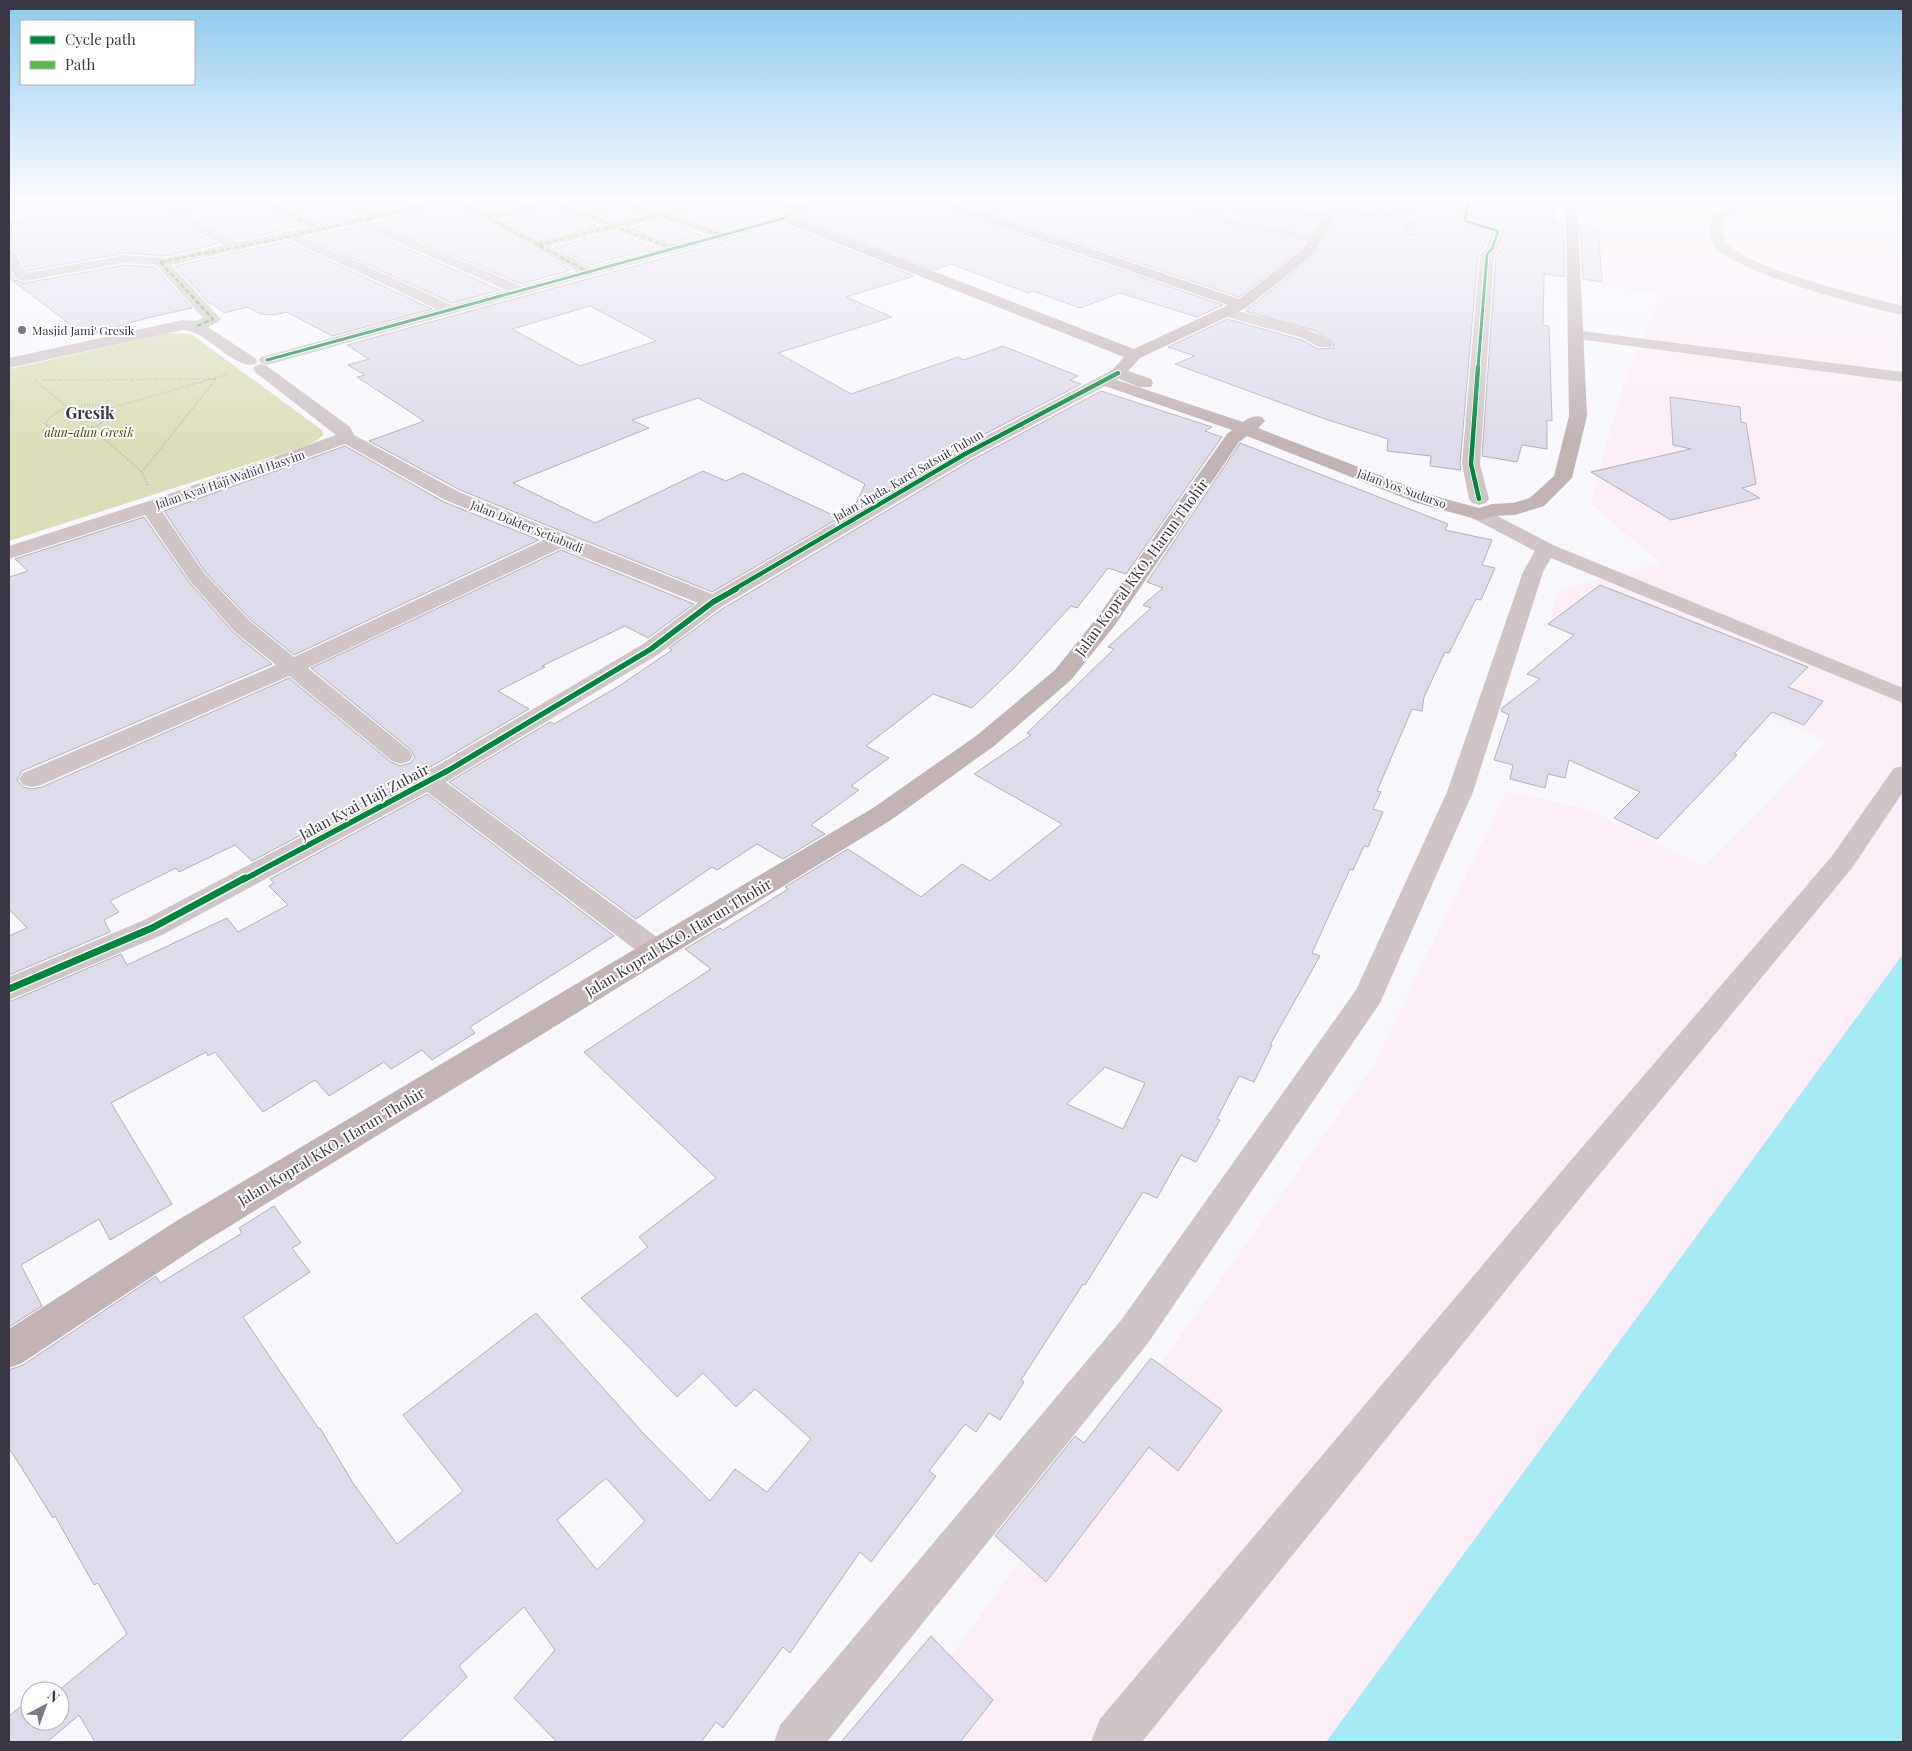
<svg xmlns="http://www.w3.org/2000/svg" width="1912" height="1751" viewBox="0 0 1912 1751" font-family="'Playfair Display',serif">
  <rect width="100%" height="100%" fill="#f8f7fc"/>
  <path fill="#fbeef6" d="M1589 198H1903V954L1326 1742H890L1374 1065 1507 791 1591 810 1705 867 1827 741 1550 618 1558 591 1660 563 1591 504 1621 391 1660 294 1601 286Z"/>
  <path fill="#dcdeba" d="M169 333 191 334 322 430 323 435 316 441 299 448 9 541V369Z"/>
  <path fill="#a4ebf4" d="M1903 954V1742H1326Z"/>
  <path fill="#dedbea" stroke="#b2b1b8" fill-rule="evenodd" d="M9 198H151L203 238 218 244 166 256 125 253 27 271 16 250 9 248V221L31 217 9 201Z
    M170 198H259L256 203 259 207 301 226 238 240 215 228Z
    M268 198H433L322 222Z
    M467 198H535V199L490 211Z
    M559 198H607L610 203 640 214 616 220Z
    M631 198H759L762 203 784 211 723 229Z
    M841 198H922L925 203 1223 305 1197 317 1120 293 1080 308 1033 291 1028 293 951 264 934 270 798 217 812 209 837 203Z
    M947 198H1321L1325 210 1267 200H1242L1234 206 1238 211 1267 212 1318 222 1310 233 1203 209 1196 213 1198 220 1304 243 1301 249 1239 297Z
    M1337 198H1460L1458 225 1489 234 1484 247 1478 254 1460 464 1461 470 1430 466 1431 456 1387 451 1388 439 1325 419 1175 364 1195 356 1168 347 1227 319 1302 340 1318 349 1333 348 1334 343 1316 331 1245 311 1313 257 1338 216 1401 223 1406 234H1416L1420 230 1418 220 1410 212 1339 205Z
    M1476 198H1549V204L1553 205 1556 223 1564 224 1565 277 1544 274 1543 325 1549 326 1552 421 1547 420V449L1522 445 1517 462 1482 456 1496 256 1501 250 1507 232 1504 226 1474 218Z
    M452 205 571 270 521 284 376 222Z
    M550 207 596 225 540 238 505 220Z
    M658 221 701 235 675 242 635 226Z
    M784 225 914 276 846 297 892 317 778 353 851 394 958 357 964 360 1003 346 1078 376 1070 380 1081 384 958 448 853 510 865 484 698 398 632 420 649 428 513 483 595 523 703 471 726 481 743 473 839 518 712 592 460 490 369 441 424 421 357 377 365 375 348 365 369 359 347 345ZM590 306 656 341 580 366 512 329Z
    M1580 225 1598 227 1602 282 1583 279Z
    M356 226 500 290 452 303 307 237Z
    M614 232 655 248 590 265 555 247Z
    M287 241 432 309 332 336 287 312 274 315 261 314 247 307 224 313 213 304H210L175 266Z
    M125 265 155 267 192 308 147 318 86 336 9 278V269L14 280 25 283Z
    M1101 391 1212 427 1205 431 1222 437 1126 574 1108 568 1077 608 1071 606 1015 667 972 708 933 694 866 746 889 758 851 786 859 790 811 825 825 834 783 859 757 844 717 870 712 867 636 919 449 782 550 722 554 724 619 686 672 650 669 648 722 609 972 460Z
    M1670 397 1740 407 1741 422 1746 423 1756 484 1742 488 1760 498 1671 520 1591 472 1691 449 1673 445Z
    M1240 443 1448 524 1445 530 1492 540 1482 565 1495 568 1481 600 1476 599 1449 653 1445 652 1424 697 1422 711 1412 709 1377 791 1381 792 1373 809 1383 812 1368 847 1364 846 1353 870 1350 869 1312 953 1320 956 1270 1045H1272L1254 1082 1239 1076 1217 1119 1220 1120 1196 1162 1181 1155 1157 1198 1143 1192 1085 1285 1083 1284 1021 1380 1024 1382 1000 1420 989 1413 976 1432 965 1424 929 1471 936 1476 871 1562 860 1552 790 1653 783 1647 723 1728 716 1722 701 1742H557L514 1698 555 1650 524 1607 459 1666 467 1677 399 1742H95L79 1715 47 1742H9V1716L30 1699V1721H60V1691H58L127 1634 98 1583 94 1585 55 1516 53 1518 9 1448V1370L23 1365 156 1276 160 1283 242 1233 239 1228 274 1206 301 1243 292 1248 310 1272 243 1317 319 1429 320 1428 353 1483 397 1544 463 1491 403 1415 536 1313 644 1434 710 1501 735 1469 767 1492 811 1439 755 1389 736 1407 703 1373 677 1397 581 1298 648 1247 639 1237 716 1178 584 1052 711 969 685 949 720 928 723 930 788 889 785 887 848 849 921 897 962 864 990 881 1062 824 974 774 1031 735 1027 733 1114 649 1108 647 1151 608 1143 605 1163 588 1147 582ZM1105 1067 1145 1083 1123 1129 1067 1104ZM606 1478 645 1521 597 1570 557 1520Z
    M345 446 444 502 539 540 294 655 252 621 205 572 164 511Z
    M144 517 189 582 234 633 272 664 22 771 17 780 23 787 32 789 42 787 289 678 391 762 400 766 411 763 415 757 411 750 311 668 561 550 694 604 648 638 625 626 542 666 545 667 498 691 529 709 439 762 252 861 235 845 179 872 176 868 110 901 119 912 104 920 110 932 9 975V936L27 928 9 909V577L28 571 15 559Z
    M1600 585 1808 667 1788 687 1823 701 1804 725 1772 712 1734 754 1737 755 1657 839 1614 818 1640 792 1569 760 1565 778 1548 774 1545 788 1510 779 1513 765 1494 760 1509 715 1501 711 1502 708 1540 679 1527 674 1574 635 1548 624Z
    M427 794 614 936 470 1027 475 1033 432 1060 422 1050 391 1069 384 1062 329 1096 315 1080 263 1112 215 1052 208 1056 206 1052 111 1103 172 1204 110 1240 99 1219 21 1265 42 1306 9 1327V1002L121 954 127 965 227 918 238 932 288 905 269 886 274 883 270 879Z
    M1151 1358 1222 1410 1178 1471 1149 1447 1046 1582 995 1536 1075 1436 1084 1443Z
    M931 1636 993 1700 960 1742H841Z"/>
  <g fill="none" stroke-linecap="round" stroke-linejoin="round">
    <path stroke="#beb6ba" stroke-width="2" stroke-dasharray="1 2" stroke-linecap="butt" d="M35 380 68 408
      M43 380 216 379 142 472
      M89 405 106 406 113 412C101 430 62 440 45 424 54 409 72 406 89 405Z
      M111 408 229 374
      M91 427 142 472 147 485"/>
    <path fill="#d0c5c6" fill-rule="evenodd" d="M153 198H167L214 230 238 242 307 227 260 205 258 202 260 199 264 198 322 224 441 198H463L490 213 538 200 537 198H554L616 222 646 214 611 201 609 198H626L723 231 785 214 791 218 790 221 267 365 261 363 259 360 261 357 437 309 287 239 171 265 221 319 218 322 208 327 255 358 257 361 255 364C234 370 207 331 183 330L9 368V358L183 320 195 321 203 318 156 265 125 263 25 281 16 279 9 266V250L14 251 26 273 125 255 166 258 224 245 204 236ZM452 203 576 271 521 286 370 221ZM550 205 602 225 540 240 500 219ZM658 219 708 235 675 244 629 226ZM356 224 506 290 452 305 301 236ZM614 230 661 248 590 267 550 246Z
      M761 198H778L801 206 803 209 797 213 793 212 763 201Z
      M1462 198H1474L1472 219 1503 228 1505 231 1499 249 1494 255 1480 464 1489 499 1486 503 1479 505 1472 503 1469 499 1462 464 1480 254 1486 248 1491 233 1460 224 1459 221Z
      M1753 198H1770L1768 201 1726 217 1722 229C1723 233 1724 240 1727 243 1749 269 1867 297 1903 306V315C1864 307 1740 274 1715 247 1711 242 1711 235 1708 229L1716 212Z
      M1242 202H1267L1330 214 1336 218 1330 222 1267 210 1238 209 1236 206Z
      M1333 206 1410 214 1416 220 1418 229 1416 232H1406L1402 221 1329 213 1327 210 1329 207Z
      M1203 211 1316 236 1323 240 1316 244 1198 218 1197 215Z
      M1225 308C1245 313 1323 329 1333 344L1331 347H1319L1303 338 1220 315 1218 312 1220 309Z
      M1575 330 1903 372V382L1570 338 1567 335 1570 332Z
      M261 364 267 366 350 427 354 435 459 492 712 594 959 450 1112 370H1124L1126 373 1124 376 971 458 721 607 659 654 446 782 665 943 670 950 665 957 655 961 645 957 427 792 162 935 9 1000V977L142 921 440 764 643 644 698 603 561 548 308 668 410 751 413 756 410 761 401 764 392 761 289 676 41 785 32 787 23 785 19 779 23 773 276 665 235 632 190 581 145 515 9 559V546L149 501 336 435 255 372 253 369 255 366ZM345 444 445 500 544 540 294 657 251 622 204 573 161 510Z
      M1479 508 1486 510 1553 545 1903 688V703L1551 558 1543 572 1473 792 1380 1003 1148 1343 827 1742H774L780 1725 1122 1319 1356 990 1447 792 1523 572 1535 551 1472 518 1469 514 1472 510Z
      M1903 766V792L1852 868 1585 1192 1142 1742H1091L1100 1719 1561 1172 1832 856 1894 768Z"/>
    <path fill="#c2b3b5" fill-rule="evenodd" d="M817 198H839L837 201 811 207 794 217 1134 349 1228 305 926 201 924 198H942L1239 299 1302 250 1327 210 1323 198H1335L1339 210 1312 256 1246 308 1140 358 1128 371 1151 379 1153 383 1151 387H1139L1112 376 1110 373 1124 357 780 221 779 218 793 206Z
      M1563 198H1575L1578 222 1587 416 1572 478 1544 506 1515 515 1494 516 1479 520 1417 503 1247 436 1239 442 1115 625 1071 680 994 746 891 820 204 1242 22 1363 9 1368V1329L178 1220 873 808 976 736 1055 670 1099 615 1227 434 1232 430 1099 384 1097 381 1099 378H1111L1243 422C1250 417 1254 415 1262 417L1265 421 1258 428 1431 495 1479 508 1492 504 1513 503 1530 498 1554 476 1569 416 1566 222Z"/>
    <path stroke="#58b947" stroke-width="2.5" stroke-dasharray="5 2.5" stroke-linecap="butt" d="M543 198 671 248
      M615 198 659 215 719 234
      M767 198 797 209
      M1296 198 1331 205
      M454 199 586 271
      M264 202 320 228
      M488 218 550 201
      M538 245 659 215
      M160 262 283 238 457 198
      M160 262 213 319 197 326"/>
    <g stroke="#fff" stroke-width="5">
      <path id="cycleway-far3" d="M1468 198 1465 221 1498 231 1492 249 1487 254 1478 368
        M267 360 785 218"/>
    </g>
    <g stroke="#fff" stroke-width="6">
      <path id="cycleway-far2" d="M1478 367 1471 464 1479 499
        M733 590 965 454 1118 373"/>
    </g>
    <g stroke="#fff" stroke-width="8">
      <path id="cycleway-far1" d="M243 880 449 770 651 649 713 602 736 589"/>
    </g>
    <g stroke="#fff" stroke-width="10">
      <path id="cycleway" d="M9 989 152 928 245 878"/>
    </g>
    <use href="#cycleway-far3" stroke="#00873e" stroke-width="3"/>
    <use href="#cycleway-far2" stroke="#00873e" stroke-width="4.5"/>
    <use href="#cycleway-far1" stroke="#00873e" stroke-width="5.5"/>
    <use href="#cycleway" stroke="#00873e" stroke-width="7"/>
  </g>
  <linearGradient id="sky" x2="0" y2="1"><stop stop-color="#8dcaed"/><stop offset="0.45" stop-color="#fcfbfe"/><stop offset="1" stop-color="#fcfbfe" stop-opacity="0"/></linearGradient>
  <rect width="1912" height="443" fill="url(#sky)"/>
  <circle fill="#7c7a84" stroke="#fff" stroke-width="2" cx="22" cy="330" r="5"/>
  <g text-anchor="middle" dominant-baseline="central" stroke-width="4" stroke-linejoin="round" paint-order="stroke">
    <g font-size="12" fill="#393744" stroke="#fff" text-anchor="start">
      <text x="32" y="330">Masjid Jami' Gresik</text>
    </g>
    <g font-size="12" font-style="italic" fill="#434309" stroke="#fff">
      <text x="89" y="432">alun-alun Gresik</text>
    </g>
    <g font-size="12" fill="#393744" stroke="#fff">
      <text transform="translate(908 475) rotate(-30)">Jalan Aipda. Karel Satsuit Tubun</text>
      <text transform="translate(230 479) rotate(-19)">Jalan Kyai Haji Wahid Hasyim</text>
      <text transform="translate(1402 488) rotate(20)">Jalan Yos Sudarso</text>
      <text transform="translate(527 526) rotate(22)">Jalan Dokter Setiabudi</text>
    </g>
    <g font-size="15" fill="#393744" stroke="#fff">
      <text transform="translate(1141 567) rotate(-54)">Jalan Kopral KKO. Harun Thohir</text>
      <text transform="translate(364 801) rotate(-28)">Jalan Kyai Haji Zubair</text>
      <text transform="translate(678 937) rotate(-31)">Jalan Kopral KKO. Harun Thohir</text>
      <text transform="translate(331 1146) rotate(-31)">Jalan Kopral KKO. Harun Thohir</text>
    </g>
    <g font-size="16" font-weight="bold" fill="#393744" stroke="#fff">
      <text x="90" y="412">Gresik</text>
    </g>
  </g>
  <rect width="1912" height="1751" fill="none" stroke="#393744" stroke-width="20"/>
  <rect x="20" y="20" width="175" height="65" fill="#ffffff" stroke="#b0afb4"/>
  <rect x="30" y="36" width="25" height="8" fill="#00873e" stroke="#b0afb4"/>
  <text x="65" y="45" font-size="15" fill="#393744">Cycle path</text>
  <rect x="30" y="61" width="25" height="8" fill="#58b947" stroke="#b0afb4"/>
  <text x="65" y="70" font-size="15" fill="#393744">Path</text>
  <g transform="translate(45 1706) rotate(41)"><circle r="24" fill="#ffffff" stroke="#b0afb4"/>
  <path d="M0-4L9 19L0 12L-9 19Z" fill="#7c7a84"/>
  <text y="-8" font-size="14" font-weight="bold" text-anchor="middle" fill="#393744">N</text>
  </g>
</svg>
